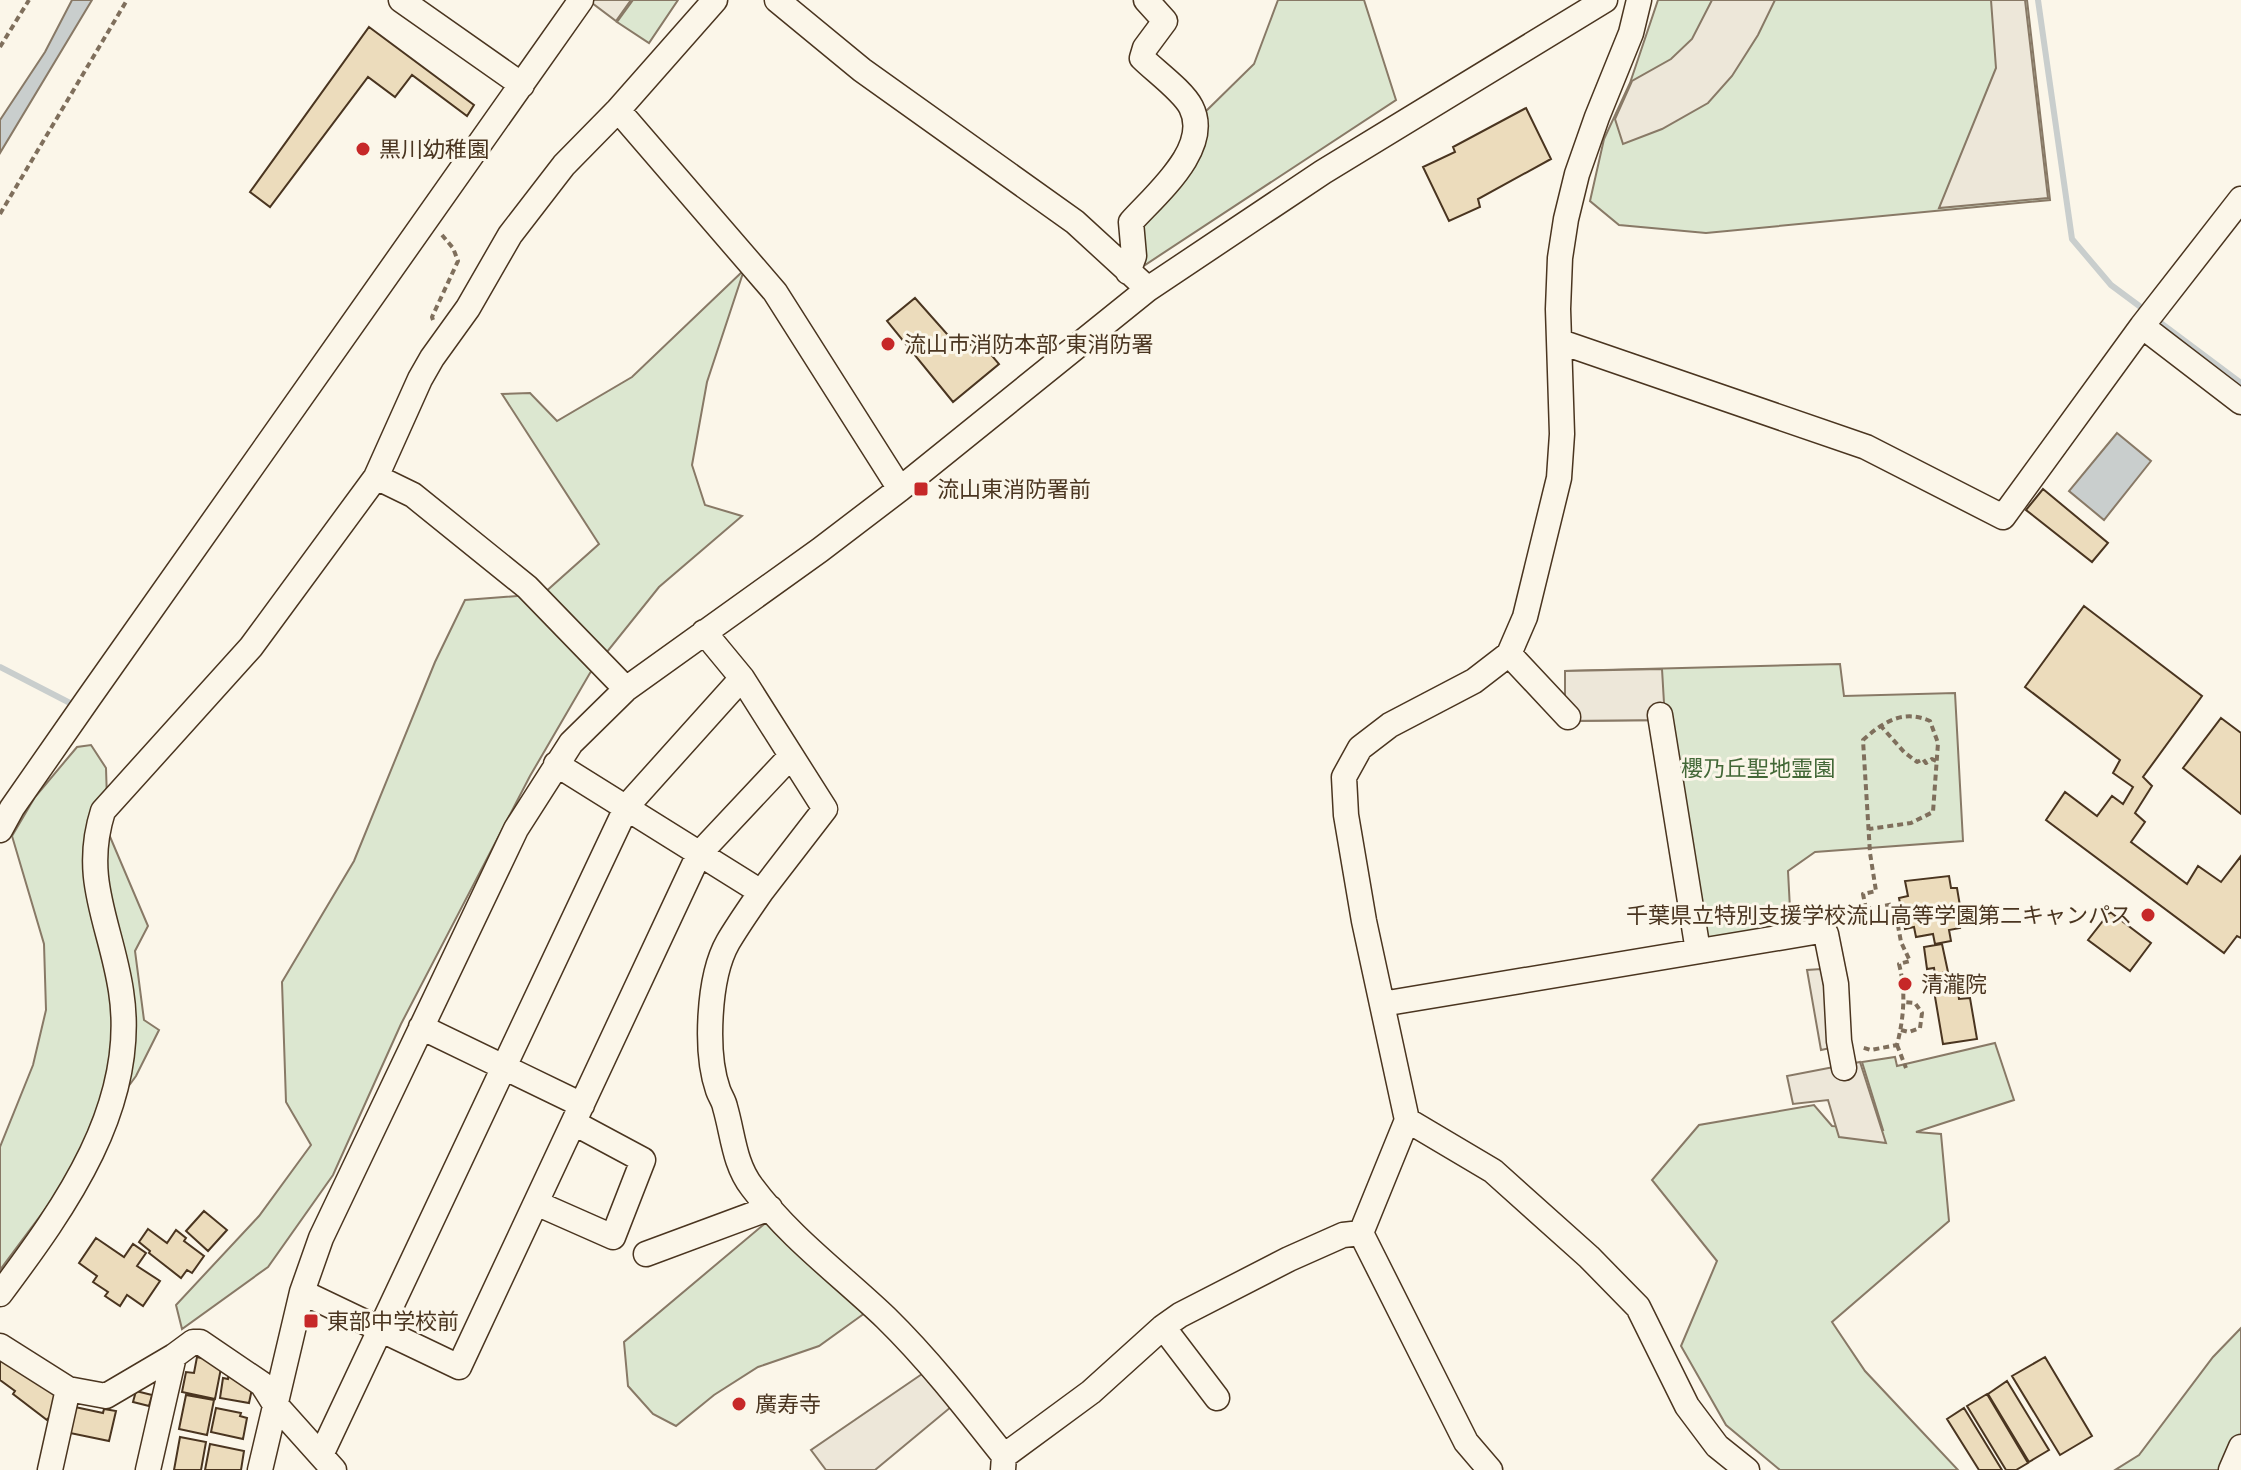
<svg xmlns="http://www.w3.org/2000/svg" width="2241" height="1470" viewBox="0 0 2241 1470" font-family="'Work Sans','Noto Sans JP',sans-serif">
  <rect width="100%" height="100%" fill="#fbf6e9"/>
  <path fill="#dce7d0" stroke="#887966" stroke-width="2" d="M633 0H678L649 43 617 22Z
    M1278 0H1364L1396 100 1145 265 1134 210 1199 118 1254 64Z
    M1658 0H2027L2050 200 1706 233 1619 225 1590 201 1604 139 1630 83Z
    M744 270 707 382 692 465 705 505 742 516 659 587 590 673 530 776 401 1024 333 1175 268 1267 182 1329 176 1305 259 1216 311 1145 286 1102 282 982 354 861 435 662 465 600 543 594 599 544 502 394 530 393 557 421 632 377Z
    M1840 664 1844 696 1955 693 1963 841 1815 852 1788 871 1791 928 1690 942 1656 720 1565 721V671Z
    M91 745 106 768 108 832 148 926 135 951 144 1020 159 1030 136 1076 87 1143 52 1200 0 1270V1147L33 1065 46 1010 44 944 12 836 35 797 77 747Z
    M1995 1043 2014 1100 1916 1132 1941 1134 1949 1221 1832 1322 1865 1371 1958 1470H1780L1726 1425 1681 1346 1717 1261 1652 1180 1699 1125 1814 1105 1832 1126 1883 1130 1862 1062 1895 1057 1897 1066Z
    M769 1220 865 1313 819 1346 758 1367 714 1395 676 1426 653 1414 628 1386 624 1342Z
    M2241 1328V1470H2115L2139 1455 2213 1357Z"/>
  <path fill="#ede7d9" stroke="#887966" stroke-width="2" d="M588 0H631L616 21Z
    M1712 0H1775L1758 35 1732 76 1708 103 1662 129 1623 144 1615 119 1632 81 1671 59 1692 39Z
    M1991 0H2025L2048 198 1939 208 1996 68Z
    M1662 669 1665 720 1565 721V671Z
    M1821 969 1835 1047 1821 1050 1807 970Z
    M1860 1062 1886 1143 1839 1137 1828 1100 1793 1104 1787 1076Z
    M922 1374 951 1407 875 1470H826L811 1450Z"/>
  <path fill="#c9cecd" stroke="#887966" stroke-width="2" d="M72 0H92L0 153V120L45 52Z
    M2117 433 2151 461 2104 520 2069 491Z"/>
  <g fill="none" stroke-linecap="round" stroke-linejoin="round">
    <path stroke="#c9cecd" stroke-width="6" d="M2038 0 2072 239 2111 285 2146 311
      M2154 318 2241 383
      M0 667 70 703"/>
  </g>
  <path fill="#ecdcbc" stroke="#4a3520" stroke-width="2" d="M369 27 474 105 467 116 412 75 395 97 368 77 270 207 250 192Z
    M1526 108 1551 159 1478 199 1480 207 1449 221 1423 167 1455 152 1453 147Z
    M915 298 962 351 978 339 999 364 953 402 887 321Z
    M2043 489 2108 543 2092 562 2026 510Z
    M2084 606 2202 696 2143 777 2152 786 2135 813 2145 822 2131 842 2187 884 2198 866 2221 882 2241 856V938L2237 936 2224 953 2046 820 2065 792 2097 816 2112 796 2123 804 2133 787 2113 773 2120 760 2025 687Z
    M2221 718 2241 733V814L2183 768Z
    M1949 876 1951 888H1957L1962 918H1958L1960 928 1949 930 1951 941 1935 944 1933 934 1916 937 1914 927 1905 929 1899 898 1908 896 1905 881Z
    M2110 912 2151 943 2130 971 2088 940Z
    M1942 944 1948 972 1935 974 1934 968 1927 969 1924 947Z
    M1956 975 1959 999 1970 998 1977 1039 1943 1044 1932 979Z
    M204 1211 227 1230 208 1251 186 1231Z
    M148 1229 167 1243 176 1230 186 1238 184 1241 204 1256 192 1273 187 1270 181 1278 149 1253 150 1251 139 1242Z
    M96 1238 124 1257 133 1244 146 1253 137 1266 160 1281 143 1306 127 1295 120 1306 105 1296 108 1292 93 1282 97 1276 79 1263Z
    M0 1355 66 1393 47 1420 13 1394 15 1391 0 1380Z
    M197 1357 222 1363 215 1399 182 1392 186 1372 194 1373Z
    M2045 1357 2092 1436 2060 1455 2012 1376Z
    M229 1374 253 1384 249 1403 220 1398 223 1378 228 1379Z
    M2007 1381 2049 1450 2029 1462 1988 1394Z
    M136 1391 152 1395 149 1406 133 1402Z
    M1987 1394 2028 1463 2016 1470H2006L1967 1406Z
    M186 1395 214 1400 207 1435 179 1429Z
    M75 1407 103 1413 104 1409 116 1411 109 1441 70 1433Z
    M216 1408 241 1413 240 1416 247 1418 243 1439 211 1432Z
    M1964 1408 2002 1470H1979L1947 1419Z
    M180 1437 206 1442 201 1470H174Z
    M210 1444 244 1451 241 1470H205Z"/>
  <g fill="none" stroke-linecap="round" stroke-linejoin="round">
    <g stroke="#4a3520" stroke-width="27">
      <path id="minor" d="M401 0 522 85
        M777 0 862 70 1075 222 1148 289
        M618 110 775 292 900 489
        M1128 272 1134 256 1131 222C1156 194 1212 148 1191 107 1183 91 1155 71 1142 58L1145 48 1165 21 1146 0
        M2142 326 2241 402
        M1561 342 1866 447 2003 517 2142 326 2241 199
        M376 477 413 495 527 587 626 689
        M1509 654 1568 717
        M1660 715 1698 951
        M556 764 761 892 825 809 742 678 704 632
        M0 830 12 808 88 699 581 0
        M761 892C750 908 738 925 728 942 708 977 705 1053 718 1090 720 1096 724 1101 725 1107 733 1134 734 1164 752 1187 789 1237 841 1275 886 1318 929 1360 967 1409 1004 1456L1003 1470
        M1382 1004 1820 931 1826 934 1836 984 1839 1041 1844 1068
        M421 1027 582 1105
        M1407 1120 1493 1171 1589 1257 1638 1307 1687 1406 1717 1446 1747 1470
        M536 1203 613 1237 643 1160 574 1123
        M646 1254 770 1208
        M302 1292 459 1367 699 854 791 756
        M0 1294C65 1207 139 1105 121 991 111 924 81 880 103 811L251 647 376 477 420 379 432 358 468 308 510 235 564 165 618 110 715 0
        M1163 1327 1217 1398
        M0 1346 68 1389 106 1396 174 1356 193 1342H200L262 1384 274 1403 334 1470
        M321 1455 627 806 742 678
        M1004 1456 1091 1392 1163 1327 1180 1315 1289 1259 1343 1235 1361 1233
        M50 1470 68 1389
        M148 1470 174 1356
        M260 1470 302 1292 321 1238 516 829 571 743 626 689 820 550 900 489 1148 289 1323 172 1605 0
        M1490 1470 1466 1442 1361 1233 1407 1120 1364 921 1346 815 1344 777 1360 748 1390 725 1474 681 1509 654 1525 617 1559 478 1562 434 1558 309 1560 258 1566 219 1577 174 1597 117 1631 33 1639 0
        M2231 1470 2241 1447"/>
    </g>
    <path stroke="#7f6f5c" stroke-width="4" stroke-dasharray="6 4" stroke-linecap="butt" d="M0 47 29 0
      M0 214 127 0
      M433 320 432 317 458 261 453 248 442 235
      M1880 725 1904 752 1917 762 1923 759 1926 763 1932 759 1938 762
      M1866 909 1863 894 1876 891 1870 853 1863 740C1883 722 1903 709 1930 721L1938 743 1933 812 1911 823 1869 829
      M1836 915 1894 904 1901 942 1910 961 1899 964C1906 991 1904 1017 1897 1045L1871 1050 1861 1047
      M1901 1030 1909 1032 1920 1028 1922 1013 1915 1003 1904 1002
      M1897 1045 1906 1068"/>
    <use href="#minor" stroke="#fbf6e9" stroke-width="24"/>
  </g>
  <g fill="#c62828" stroke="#fbf6e9" stroke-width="3">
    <circle cx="363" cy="149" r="8"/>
    <circle cx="888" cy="344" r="8"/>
    <rect x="913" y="481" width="16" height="16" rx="4"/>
    <circle cx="2148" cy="915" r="8"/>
    <circle cx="1905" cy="984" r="8"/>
    <rect x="303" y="1313" width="16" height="16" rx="4"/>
    <circle cx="739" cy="1404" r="8"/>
  </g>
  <g text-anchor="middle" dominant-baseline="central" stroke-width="6" stroke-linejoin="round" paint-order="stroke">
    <g font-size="22" fill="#4a3520" stroke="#fbf6e9" text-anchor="start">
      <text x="379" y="149">黒川幼稚園</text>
      <text x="904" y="344">流山市消防本部 東消防署</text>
      <text x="937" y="489">流山東消防署前</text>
      <text x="2132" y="915" text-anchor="end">千葉県立特別支援学校流山高等学園第二キャンパス</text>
      <text x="1921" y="984">清瀧院</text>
      <text x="327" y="1321">東部中学校前</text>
      <text x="755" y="1404">廣寿寺</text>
    </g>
    <g font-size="22" fill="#436837" stroke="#fbf6e9">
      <text x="1758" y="768">櫻乃丘聖地霊園</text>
    </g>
  </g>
</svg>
